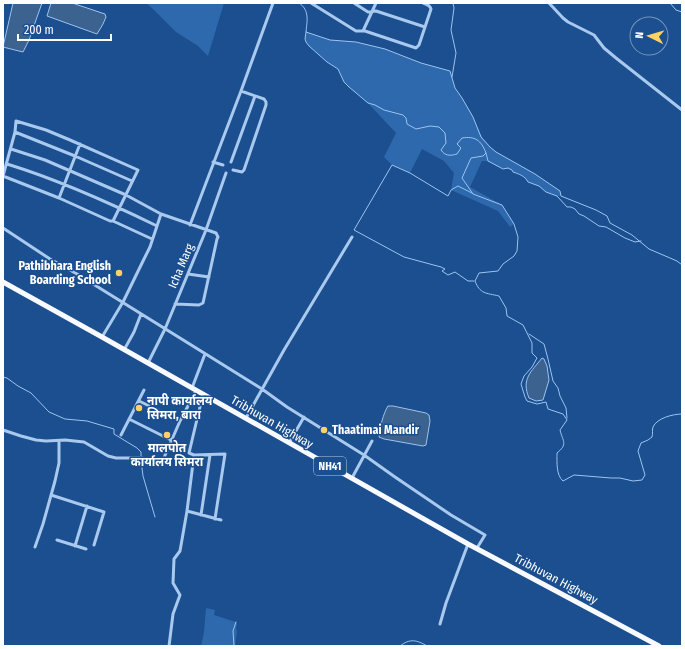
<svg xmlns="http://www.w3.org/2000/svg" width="685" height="649" viewBox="0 0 685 649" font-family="'Fira Sans Condensed','Noto Sans Devanagari',sans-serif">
  <rect width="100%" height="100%" fill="#1b4f8f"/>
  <path fill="#2e69ad" d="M146 3H224L208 56 198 46 176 32 154 10Z
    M306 32 330 40 356 42 385 49 421 63 450 71 455 88 462 98 473 117 482 137 490 147 496 152 535 174 560 191 561 196H557L546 192 539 186 528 182C525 176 519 174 513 172L512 170C508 168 506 169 502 168 494 166 490 160 482 161L470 187 502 205 514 224 510 227 498 211 451 190 454 173 444 161 422 149 410 173 392 165 384 157 396 133 368 103 349 87 344 82 338 69 327 62 309 46 306 42 305 39Z
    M206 608 215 610 214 615 236 622 237 624 236 629 237 630 235 646H201L204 632Z"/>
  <path fill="#3c6290" stroke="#9cc4f0" d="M13 3H42L29 40 23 52 3 47Z
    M51 3H72L105 14 106 17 103 24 97 34 47 16Z
    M542 358 544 359 547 366 549 380 543 400 536 401 529 398C521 379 531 372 542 358Z
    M388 406H393L426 413 429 415 430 421 426 445 423 446 384 439 379 437C380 427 383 414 388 406Z"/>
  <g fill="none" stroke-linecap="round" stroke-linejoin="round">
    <path stroke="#9cc4f0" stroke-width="1" d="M299 3C310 10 307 21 306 32L330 40 356 42 385 49 421 63 450 71 455 88 462 98 473 117 481 137 490 147 496 152 535 174 560 191 561 196 596 210 607 216 610 223 632 235 649 249 677 261 682 265
      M670 3 676 10 682 12
      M306 32 305 39 306 42 309 46 327 62 338 69 344 82 349 87 368 103 375 105 384 110 403 115 406 118 407 124 416 129 430 126 439 127 445 133 446 143 441 150C445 156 450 156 457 154L461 148 457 144 462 138C475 136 481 140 486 153L483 156 471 158 462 178 473 194 502 205 514 224 518 237 517 251 514 256 503 264 498 271 479 273 475 281C480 294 486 293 499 296L506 308 507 316 523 325 532 343V353L537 358 532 367 524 376 521 384 525 397 527 401 537 404 546 402 548 409 563 414 567 420 560 430C563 442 568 444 557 453 557 462 556 475 563 481L574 475 611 478H620L633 481 642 480 645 475 638 451 641 443 648 440 652 437C653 434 652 429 653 427 657 418 673 414 682 414
      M452 77 456 53 451 30 454 8 453 3
      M486 153 488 161 490 162 503 169 508 168 512 170 513 172C519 174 525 176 528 182L539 186 546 192 557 196 567 207H571L575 209 579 214 584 216 599 226 606 227 625 238 635 242 641 241
      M472 193 458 186 451 190 448 196 410 173 392 165 354 230 404 257 441 267 445 269 442 271 448 275 455 272 468 281H474
      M529 334 544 344 548 359 553 381 558 388 560 396 566 408 567 418
      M3 377 7 378 18 386 31 393 49 412 65 419 87 421 114 429V434L137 448 141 452V457
      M141 460 143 476 155 517
      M234 646 233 631 236 622
      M400 646C410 638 417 640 427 646"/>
    <path stroke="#a9c9ee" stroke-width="3" d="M311 3 356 31H365L416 48 419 45 431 9C430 5 426 4 423 3
      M354 3 368 12 376 11 425 27
      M549 3 563 18 568 22 594 35 604 48 616 58 682 110
      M363 31 376 3
      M15 132 75 156 132 181
      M11 149 45 160 126 195 161 214 216 233 218 237 217 239 203 303 199 305 175 304
      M213 162 223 165
      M231 162 255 96
      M7 164C59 180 108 202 157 226
      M233 170 242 172 244 170 266 105V102L264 99 241 91
      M59 198 80 144
      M113 221H110L59 198 3 176 15 132 16 121 46 130 70 140 138 170 113 221 152 239
      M190 225 241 91 273 3
      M3 228 50 259 77 274 262 389 287 407 364 455 395 477 451 515 485 535 477 548
      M188 274 209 277
      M102 337 123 302 144 259 150 247 161 214
      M124 350 134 332 141 314
      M148 363 165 329 206 230 226 173
      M192 388 205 354
      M139 401 180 421
      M246 418 284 350 352 237
      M129 419 171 440
      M3 430 21 436 36 440 46 441 65 440 84 442 108 456 116 458H142L152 462 159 463 163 460 180 421 196 391
      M121 435 144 390
      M289 443 304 417
      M194 455 225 454 215 519
      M352 478 372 441
      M51 495 104 512 94 545
      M187 511 221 520
      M201 515 210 455
      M57 540 86 549
      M75 546 87 506
      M35 547 43 524 55 481 59 463V441
      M440 624 446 603 468 544
      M169 646 173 614 180 595 173 583 174 559 180 551 187 511 194 455 189 453 203 394"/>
    <path stroke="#f8faff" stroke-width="5" d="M3 282 102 337 468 544 659 646"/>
  </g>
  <g fill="#ffd166" stroke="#1b4f8f" stroke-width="1.5">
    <circle cx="119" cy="273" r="4"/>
    <circle cx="139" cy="408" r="4"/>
    <circle cx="324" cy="430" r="4"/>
    <circle cx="167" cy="435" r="4"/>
  </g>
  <g text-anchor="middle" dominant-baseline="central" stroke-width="3" stroke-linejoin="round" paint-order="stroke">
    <rect fill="#1b4f8f" stroke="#bbcadd" stroke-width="1" x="314" y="457" width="32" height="18" rx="3"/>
    <g font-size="11" font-weight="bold" fill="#fff">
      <text x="330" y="466">NH41</text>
    </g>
    <g font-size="12" font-weight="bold" fill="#fff" stroke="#1b4f8f" text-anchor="start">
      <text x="111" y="266" text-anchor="end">Pathibhara English<tspan x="111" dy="14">Boarding School</tspan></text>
      <text x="147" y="401">नापी कार्यालय<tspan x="147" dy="14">सिमरा, बारा</tspan></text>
      <text x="332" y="430">Thaatimai Mandir</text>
      <text x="167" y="448" text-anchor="middle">मालपोत<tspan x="167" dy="14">कार्यालय सिमरा</tspan></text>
    </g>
    <g font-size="12" fill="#fff" stroke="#1b4f8f">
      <text transform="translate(181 266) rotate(-67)">Icha Marg</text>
      <text transform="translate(272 422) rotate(30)">Tribhuvan Highway</text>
      <text transform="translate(556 579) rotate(28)">Tribhuvan Highway</text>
    </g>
  </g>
  <rect width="685" height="649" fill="none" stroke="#ffffff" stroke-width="8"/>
  <g transform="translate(649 36) rotate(275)"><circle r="19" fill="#1b4f8f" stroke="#7695bc"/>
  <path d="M0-3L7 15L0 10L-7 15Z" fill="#ffd166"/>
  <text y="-6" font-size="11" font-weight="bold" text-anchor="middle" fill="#ffffff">N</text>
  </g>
  <path d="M18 34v6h93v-6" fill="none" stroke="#ffffff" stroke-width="2"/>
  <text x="24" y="34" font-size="12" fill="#ffffff" stroke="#1b4f8f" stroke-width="3" paint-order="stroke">200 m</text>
</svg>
